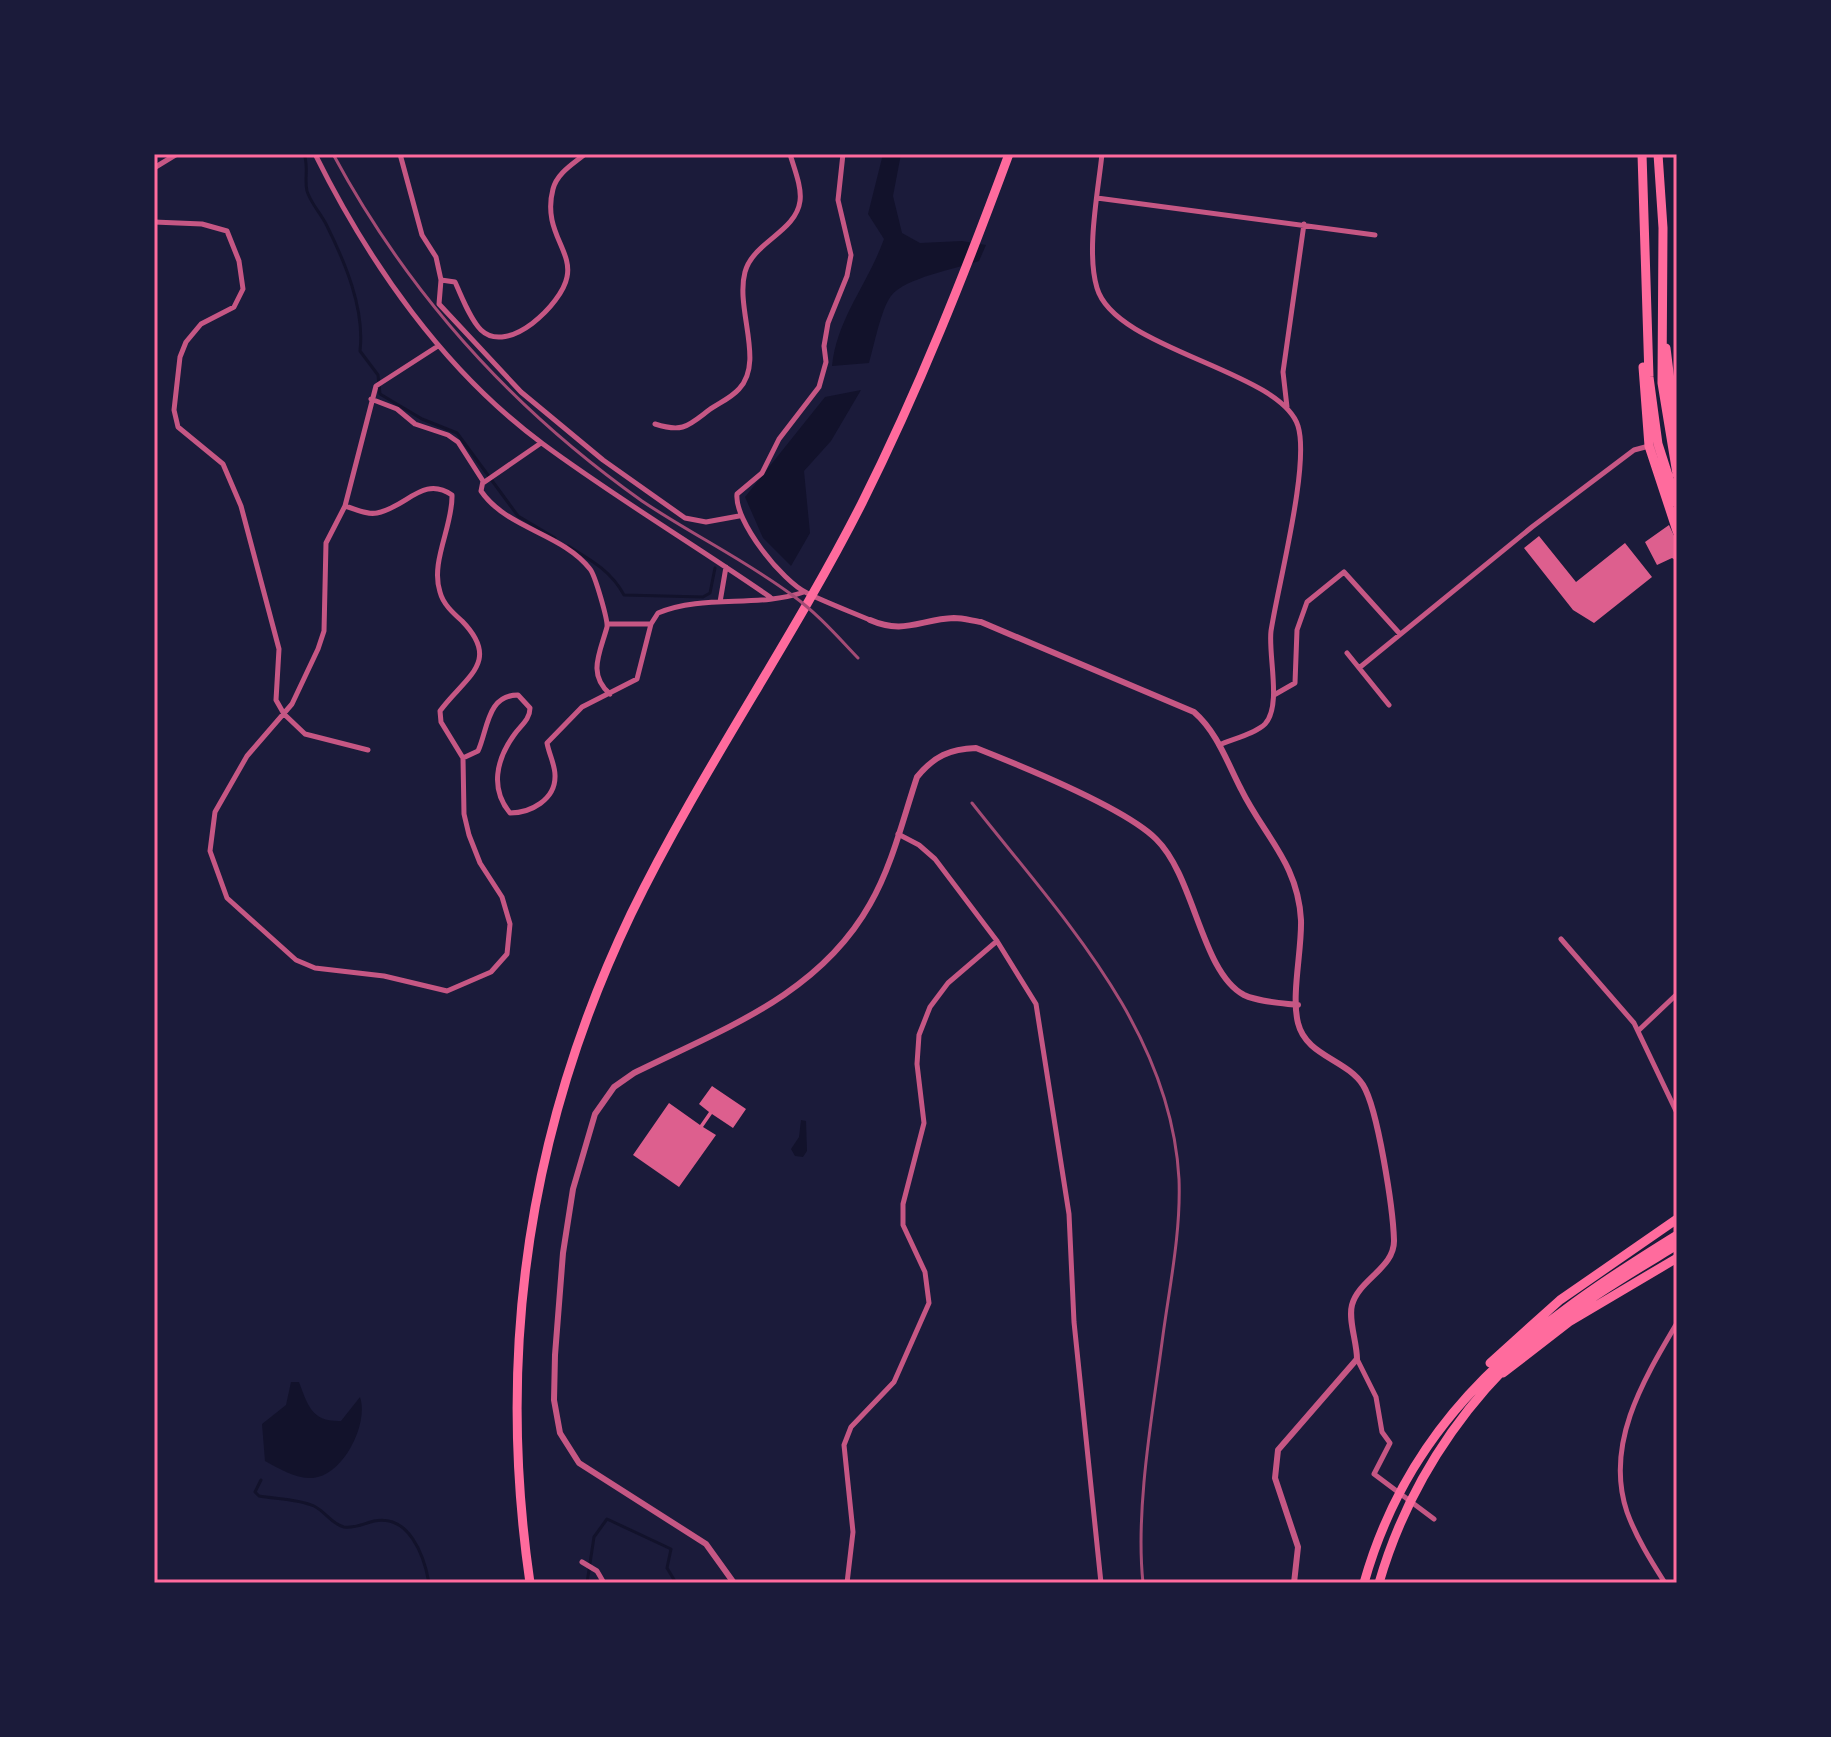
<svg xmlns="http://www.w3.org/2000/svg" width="1831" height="1737" viewBox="0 0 1831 1737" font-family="Georgia,serif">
  <rect width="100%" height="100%" fill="#1b1b3a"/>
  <path fill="#12122b" d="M883 154H901L893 196 902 233 920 243 962 241 986 245 979 261C956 269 904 278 891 296 881 309 874 346 869 363L832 366C837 318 868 284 884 239L868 214Z
    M861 390 831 441 804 471 810 533 791 566 763 538 745 497 825 397Z
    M801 1120 806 1121 807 1151 803 1157 795 1156 791 1149 799 1137Z
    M291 1382H299C308 1406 312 1422 341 1421L360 1397C369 1423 344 1475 313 1478 296 1479 280 1469 265 1461L262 1424 286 1405Z"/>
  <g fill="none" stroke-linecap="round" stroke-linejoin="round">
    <path stroke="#12122b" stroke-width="3" d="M304 154C309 167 304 179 307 191 310 202 321 214 326 224 345 262 365 309 360 351L378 375 380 394 422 419 457 433 518 516 555 538
      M568 546C591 560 611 571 624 595L703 597 710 593 715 568
      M261 1480 255 1492 259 1496C276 1499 298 1499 314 1506 326 1512 331 1524 344 1527 354 1529 365 1523 374 1521 409 1514 424 1555 429 1583
      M587 1583 594 1537 607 1519 671 1549 667 1568 676 1583"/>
  </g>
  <path fill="#dd5f8e" d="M1669 525 1677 542V561L1672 558 1657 565 1645 542Z
    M1539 536 1576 582 1625 543 1652 577 1594 623 1573 610 1524 548Z
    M712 1086 746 1109 733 1128 712 1114 703 1127 716 1135 679 1187 633 1155 669 1103 700 1125 709 1112 699 1104Z"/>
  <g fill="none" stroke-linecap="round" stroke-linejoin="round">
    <path stroke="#c65784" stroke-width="5" d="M315 154C369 263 444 371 543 444 616 498 695 545 770 597
      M400 154 422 235 436 257 441 280 439 304 521 392 603 460 685 518 706 522 739 516
      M843 154 838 200 851 255 847 276 828 323 824 346 826 362 819 387 779 439 762 473 737 494C734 521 782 581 807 593 827 603 849 611 870 620
      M1102 154C1098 192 1086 252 1097 288 1115 350 1280 370 1298 426 1310 465 1278 585 1271 631 1268 655 1282 706 1265 724 1255 734 1232 739 1219 745
      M154 168 177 154
      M1097 198 1375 235
      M154 222 202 224 227 231 239 261 243 289 234 307 201 324 186 342 180 357 174 410 178 427 223 464 241 506 279 649 276 700 284 714 305 734 368 750
      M441 280 455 282C462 297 470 319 481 330 508 356 562 304 567 277 573 250 542 231 553 189 557 173 573 164 585 154
      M438 346 376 386 345 506 326 543 324 631 318 649 292 704 247 756 215 812 210 851 227 898 296 960 315 968 384 976 447 991 491 972 507 954 510 924 502 897 480 863 469 835 464 814 463 758 478 751C488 729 487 695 518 695L530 708C530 720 520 726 514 735 496 760 490 789 510 813 530 813 556 800 555 775 555 765 549 754 547 743L582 707 637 679 651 624 658 613C703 594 759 608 804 592
      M371 399 397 409 415 424 448 435 458 442 483 481 481 491C507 529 562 533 590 569 595 575 608 620 607 627 600 653 587 674 610 694
      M1287 407 1283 372 1304 224
      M655 424C683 433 688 426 709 410 719 403 731 398 739 389 765 362 735 309 745 272 753 242 796 232 800 201 802 187 794 168 790 154
      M483 483 541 443
      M345 506C356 509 366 515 377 513 407 507 423 475 452 495 453 526 430 562 440 592 443 604 453 613 462 621 502 662 465 677 440 711L441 722 463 758
      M720 602 726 567
      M608 624H651
      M1347 653 1389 705
      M1359 668 1532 527 1634 450 1649 446
      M1274 695 1295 683 1297 630 1307 602 1344 572 1400 634
      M898 834 919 845 935 859 997 941 1036 1004 1069 1214 1074 1322 1101 1583
      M1561 939 1634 1023 1677 1113
      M1638 1031 1677 994
      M1357 1359 1376 1397 1382 1432 1390 1443 1374 1474 1434 1519
      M582 1562 597 1571 604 1583
      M847 1583 853 1532 844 1445 851 1427 894 1382 929 1303 925 1272 903 1225V1204L924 1123 917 1064 919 1035 930 1007 948 983 997 941
      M1665 1583C1651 1561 1636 1537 1627 1512 1604 1444 1644 1379 1677 1323"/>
    <path stroke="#c65784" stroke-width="6" d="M870 620C904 635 921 619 954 618 963 618 973 621 981 622L1194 712C1217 732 1227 762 1241 789 1264 836 1298 863 1301 920 1302 950 1291 995 1298 1023 1306 1056 1346 1059 1363 1085 1378 1109 1393 1209 1394 1240 1395 1268 1359 1279 1352 1305 1348 1320 1357 1342 1357 1359L1278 1450 1275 1478 1298 1547 1294 1583
      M734 1583 706 1544 579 1463 560 1433 554 1400 555 1355 563 1253 573 1189 595 1114 614 1087 634 1073C723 1029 819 995 870 904 892 866 903 819 917 777 934 756 950 749 976 748 1019 765 1125 808 1156 839 1195 877 1201 972 1244 995 1259 1002 1281 1003 1298 1005"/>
    <path stroke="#ff6b9d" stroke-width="9" d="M1642 154 1649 377 1658 444 1677 503
      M1658 154 1663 228 1662 383 1677 474
      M1666 348 1677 437
      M1643 367 1649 446 1677 531
      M1490 1363 1560 1300 1677 1219
      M1503 1373 1569 1322 1677 1258
      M1364 1583C1412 1412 1533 1324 1677 1235
      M1379 1583C1410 1476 1478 1378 1569 1314 1603 1289 1641 1267 1677 1245"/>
    <path stroke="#ff6b9d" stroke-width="9" d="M530 1583C496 1350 529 1127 631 914 700 772 791 643 862 503 919 389 965 273 1009 154"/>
    <path stroke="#a44b75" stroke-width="3" d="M333 154C409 295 512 409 642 501 691 534 745 560 792 595 817 613 837 636 858 658
      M972 803C1060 915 1171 1029 1179 1179 1181 1231 1170 1284 1163 1335 1153 1411 1135 1508 1143 1583"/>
  </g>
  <rect width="1831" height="1737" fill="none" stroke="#1b1b3a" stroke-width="312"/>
  <rect x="156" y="156" width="1519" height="1425" fill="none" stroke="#ff6b9d" stroke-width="3"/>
</svg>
